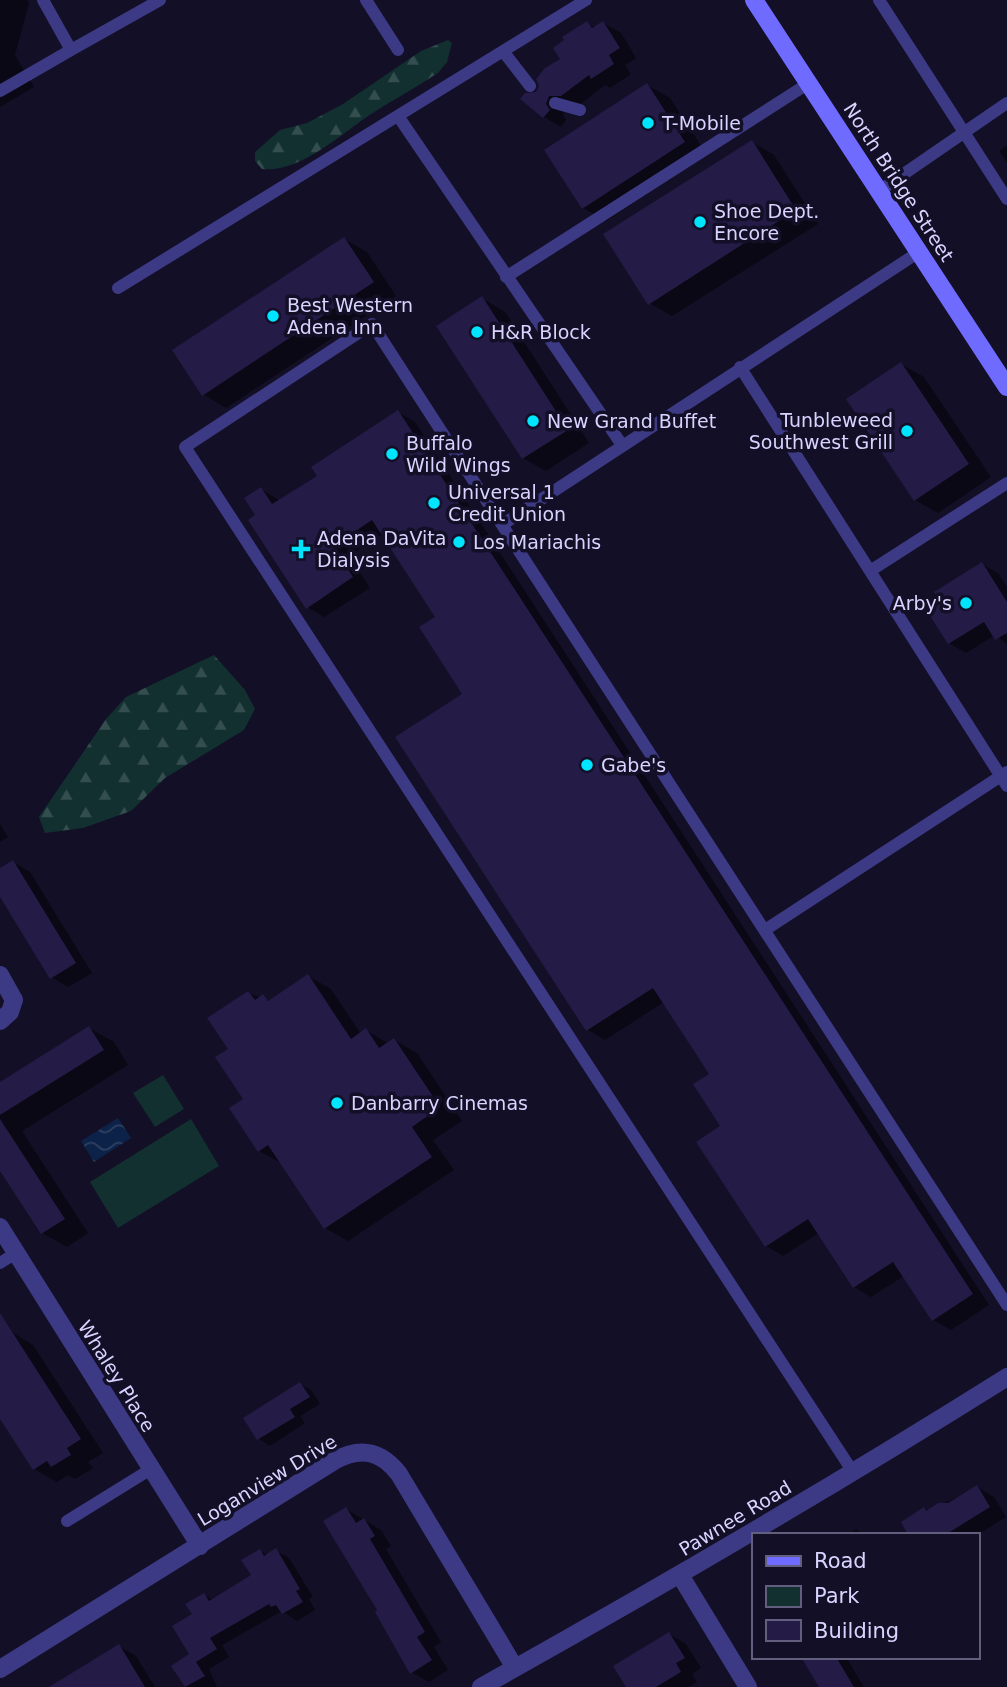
<svg xmlns="http://www.w3.org/2000/svg" width="1007" height="1687" viewBox="0 0 1007 1687" font-family="'DejaVu Sans',sans-serif">
  <defs>
    <pattern id="forest-firs" width="22" height="20" patternUnits="userSpaceOnUse" patternTransform="scale(1.75)"><rect width="22" height="20" fill="#12302f"/><path d="M5 1l3.5 6h-7zM16 11l3.5 6h-7z" fill="#344d4e"/></pattern>
    <pattern id="water-waves" width="16" height="10" patternUnits="userSpaceOnUse" patternTransform="scale(1.75)"><rect width="16" height="10" fill="#0c2248"/><path d="M0 5q4-4 8 0t8 0" fill="none" stroke="#2f4163"/></pattern>
  </defs>
  <rect width="100%" height="100%" fill="#130f26"/>
  <path fill="#12302f" d="M163 1075 184 1109 155 1127 133 1093Z
    M191 1119 219 1166 118 1228 90 1182Z"/>
  <path fill="url(#forest-firs)" d="M448 40 452 43 447 62 438 73C415 88 391 101 368 116 339 136 299 173 262 169L255 161V152L280 130 307 123 343 104 421 51Z
    M214 655 245 690 255 709 244 730 165 778 131 811 83 828 45 833 39 817 106 719 126 697Z"/>
  <path fill="url(#water-waves)" d="M118 1118 131 1138 94 1162 81 1141Z"/>
  <path fill="#0007" d="M0 0H27L29 3 15 55 34 87 0 107Z
    M587 23 596 28 603 23 621 33 636 58 625 65 631 74 610 88 605 85 579 105H567L563 115 566 120 561 127 544 117 537 94Z
    M647 85 670 98 707 155 606 221 583 208Z
    M752 142 774 155 818 224 672 316 649 303Z
    M1007 145V163L999 151Z
    M344 239 367 252 396 296 226 408 203 394Z
    M482 298 505 312 589 443 546 471 523 458Z
    M901 364 924 377 991 477 938 513 915 500Z
    M398 412 415 422 989 1305 951 1330 933 1320 904 1276 871 1297 854 1287 819 1233 783 1256 766 1246 723 1127 711 1074 664 1002 605 1040 588 1030 437 617 383 534 349 556 370 588 324 617 307 607 258 516 261 489 280 501 319 476Z
    M982 564 999 574 1007 587V644L995 635 966 653 949 643Z
    M0 824 8 837 0 842Z
    M13 862 30 872 92 973 68 987 51 977 0 894V870Z
    M308 976 331 989 361 1034 366 1030 389 1044 394 1040 417 1053 462 1121 433 1140 454 1170 348 1241 325 1228 283 1164 259 1151 230 1049 248 993 271 1001Z
    M89 1028 114 1042 128 1065 22 1131 88 1233 67 1247 42 1233 0 1168V1083Z
    M10 1331 33 1345 103 1453 88 1462 93 1468 75 1479 68 1475 57 1482 34 1469 0 1415V1338Z
    M300 1384 311 1390 320 1404 300 1416 305 1423 270 1446 259 1439 245 1418Z
    M977 1487 994 1497 1006 1517 977 1535H910L924 1510 927 1512Z
    M346 1509 381 1530 391 1546 386 1549 441 1642 434 1647 448 1670 429 1682 411 1672 379 1611Z
    M857 1529 863 1535H847Z
    M260 1551 268 1555 276 1551 289 1558 313 1597 309 1599 315 1610 297 1621 282 1611 222 1645 229 1657 209 1669 217 1687H185L174 1666 192 1655 194 1615 204 1595 213 1600 253 1575Z
    M669 1634 686 1644 701 1668 692 1674 697 1682 689 1687H628Z
    M119 1646 136 1656 155 1687H51Z
    M809 1657H846L864 1687H820Z"/>
  <path fill="#241b47" d="M587 21 592 28 603 21 620 48 609 55 614 64 591 79 589 75 561 96H549L546 104 550 110 543 118 520 99 525 93 536 92 539 86 536 79 545 68 560 59 553 48 564 40 562 37Z
    M647 83 685 142 582 209 544 150Z
    M752 140 796 210 648 305 603 234Z
    M344 237 374 282 202 396 172 350Z
    M482 296 568 430 522 459 436 326Z
    M901 362 969 464 914 501 846 399Z
    M398 410 973 1294 932 1321 893 1262 853 1288 808 1219 765 1247 696 1142 720 1126 693 1084 709 1074 653 988 586 1031 395 737 462 694 419 627 435 617 372 520 333 546 353 577 306 609 248 520 255 515 244 498 261 487 272 504 317 476 311 467Z
    M982 562 1007 602V633L995 640 984 622 948 644 923 605 937 596 934 592Z
    M13 860 76 963 50 979 0 897V868Z
    M308 974 351 1039 366 1028 379 1048 394 1038 440 1107 412 1127 432 1157 324 1229 268 1145 258 1152 229 1108 243 1099 215 1057 228 1049 207 1018 248 991 255 1000 263 994 268 1001Z
    M89 1026 104 1050 0 1115V1082Z
    M0 1119 65 1219 41 1234 0 1171Z
    M0 1313 81 1439 67 1448 71 1455 51 1467 47 1461 33 1470 0 1419Z
    M300 1382 310 1397 290 1409 295 1417 257 1440 243 1418Z
    M977 1485 990 1507 945 1535H908L901 1522 924 1507 926 1511 938 1503H948Z
    M346 1507 356 1523 364 1518 375 1536 370 1539 425 1632 417 1637 432 1660 410 1674 375 1612 377 1610 323 1521Z
    M276 1548 300 1589 296 1591 303 1602 282 1614 276 1605 271 1607 269 1604 210 1638 217 1649 196 1662 205 1676 185 1687 171 1666 189 1654 172 1626 192 1614 185 1604 204 1593 209 1601 251 1575 241 1560 260 1549 264 1556Z
    M669 1632 685 1658 676 1663 681 1672 656 1687H626L613 1666Z
    M119 1644 145 1687H49Z
    M801 1657H836L854 1687H819Z"/>
  <g fill="none" stroke-linecap="round" stroke-linejoin="round">
    <path stroke="#3d3a85" stroke-width="12" d="M43 0 71 50 160 0
      M366 0 398 50
      M879 0 1007 199
      M503 51 530 86
      M0 91 71 50
      M555 103 580 110
      M398 116 622 445
      M879 191 1007 103
      M506 277 809 83
      M118 288 586 0
      M740 367 1007 786
      M502 525 919 252
      M870 571 1007 483
      M765 930 1007 772
      M0 1263 16 1253
      M853 1472 185 447 372 324 1007 1305
      M67 1521 151 1469"/>
    <path stroke="#3d3a85" stroke-width="18" d="M0 975 14 1000 10 1012 0 1021
      M0 1227 200 1546
      M680 1575 748 1687
      M0 1669 334 1461C361 1446 381 1451 399 1474L515 1668
      M481 1687C659 1588 835 1485 1007 1377"/>
    <path stroke="#6f6bff" stroke-width="18" d="M754 0 1007 387"/>
  </g>
  <g fill="#00e5ff" stroke="#130f26" stroke-width="2.5">
    <circle cx="648" cy="123" r="7"/>
    <circle cx="700" cy="222" r="7"/>
    <circle cx="273" cy="316" r="7"/>
    <circle cx="477" cy="332" r="7"/>
    <circle cx="533" cy="421" r="7"/>
    <circle cx="907" cy="431" r="7"/>
    <circle cx="392" cy="454" r="7"/>
    <circle cx="434" cy="503" r="7"/>
    <circle cx="459" cy="542" r="7"/>
    <path d="M297.5 538.5h7v7h7v7h-7v7h-7v-7h-7v-7h7z"/>
    <circle cx="966" cy="603" r="7"/>
    <circle cx="587" cy="765" r="7"/>
    <circle cx="337" cy="1103" r="7"/>
  </g>
  <g text-anchor="middle" dominant-baseline="central" stroke-width="7" stroke-linejoin="round" paint-order="stroke">
    <g font-size="19" fill="#d9d4ff" stroke="#130f26" text-anchor="start">
      <text x="662" y="123">T-Mobile</text>
      <text x="714" y="211">Shoe Dept.<tspan x="714" dy="22">Encore</tspan></text>
      <text x="287" y="305">Best Western<tspan x="287" dy="22">Adena Inn</tspan></text>
      <text x="491" y="332">H&amp;R Block</text>
      <text x="893" y="420" text-anchor="end">Tunbleweed<tspan x="893" dy="22">Southwest Grill</tspan></text>
      <text x="547" y="421">New Grand Buffet</text>
      <text x="406" y="443">Buffalo<tspan x="406" dy="22">Wild Wings</tspan></text>
      <text x="448" y="492">Universal 1<tspan x="448" dy="22">Credit Union</tspan></text>
      <text x="317" y="538">Adena DaVita<tspan x="317" dy="22">Dialysis</tspan></text>
      <text x="473" y="542">Los Mariachis</text>
      <text x="952" y="603" text-anchor="end">Arby's</text>
      <text x="601" y="765">Gabe's</text>
      <text x="351" y="1103">Danbarry Cinemas</text>
    </g>
    <g font-size="19" fill="#d9d4ff" stroke="#130f26">
      <text transform="translate(899 182) rotate(57)">North Bridge Street</text>
      <text transform="translate(117 1376) rotate(58)">Whaley Place</text>
      <text transform="translate(267 1480) rotate(-31)">Loganview Drive</text>
      <text transform="translate(735 1518) rotate(-31)">Pawnee Road</text>
    </g>
  </g>
  <rect x="752" y="1533" width="228" height="126" fill="#130f26" stroke="#625e7d" stroke-width="2"/>
  <rect x="766" y="1556" width="35" height="10" fill="#6f6bff" stroke="#625e7d" stroke-width="2"/>
  <text x="814" y="1568" font-size="21" fill="#d9d4ff">Road</text>
  <rect x="766" y="1586" width="35" height="21" fill="#12302f" stroke="#625e7d" stroke-width="2"/>
  <text x="814" y="1603" font-size="21" fill="#d9d4ff">Park</text>
  <rect x="766" y="1620" width="35" height="21" fill="#241b47" stroke="#625e7d" stroke-width="2"/>
  <text x="814" y="1638" font-size="21" fill="#d9d4ff">Building</text>
</svg>
